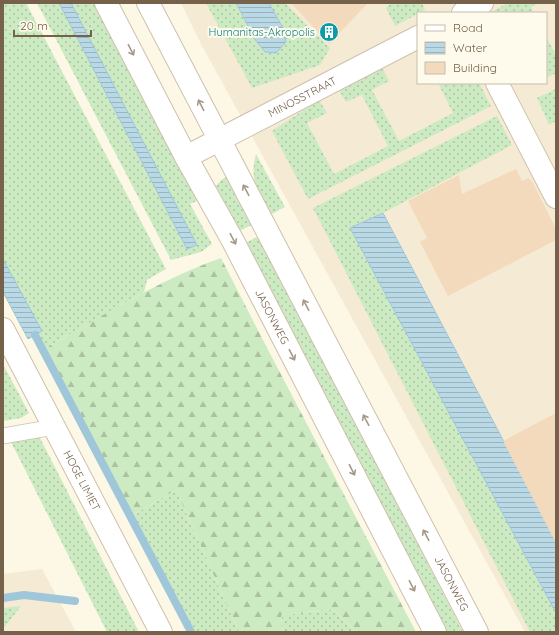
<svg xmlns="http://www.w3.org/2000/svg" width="559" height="635" viewBox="0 0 559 635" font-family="Quicksand,sans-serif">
  <defs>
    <pattern id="grass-dots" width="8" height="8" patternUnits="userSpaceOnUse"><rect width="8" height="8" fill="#cdebc3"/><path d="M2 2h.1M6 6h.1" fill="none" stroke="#abc2a0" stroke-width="1.8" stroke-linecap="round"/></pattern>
    <pattern id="forest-firs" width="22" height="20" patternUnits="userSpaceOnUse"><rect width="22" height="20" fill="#cdebc3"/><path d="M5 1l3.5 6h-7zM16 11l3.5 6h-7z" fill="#abc2a0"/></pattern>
    <pattern id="water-rules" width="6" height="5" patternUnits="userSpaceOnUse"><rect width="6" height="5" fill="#b9d9e7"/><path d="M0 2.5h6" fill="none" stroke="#9bb3bd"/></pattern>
  </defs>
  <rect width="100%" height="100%" fill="#fdf7e6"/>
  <path fill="#f5ead4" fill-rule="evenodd" d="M181 3H556V632H525L201 44ZM418 13H546V83H418Z
    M42 569 76 632H3V574Z"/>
  <path fill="url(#grass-dots)" d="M3 3H26L166 269 147 280 144 292 41 351 3 278Z
    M37 3H100L201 199 190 204 212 244 201 252 171 260Z
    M206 3H236L256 41 283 28 269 3H285L330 48 320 65 252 88Z
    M391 3H422L425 10 395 26 386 8Z
    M508 3H539L531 7 534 13H489Z
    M546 36 556 55V73L546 78Z
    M382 68 389 81 372 90 399 141 453 113 438 83H479L491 106 308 199 272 131 319 100 327 113 307 123 334 174 388 146 362 95 346 102 339 90Z
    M556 89V121L549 125 537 98Z
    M497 116 512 145 383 213 350 228 556 613V632H530L313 208Z
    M256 154 285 207 270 215C258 192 249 180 256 154Z
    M228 176 254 224 239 231 216 186 221 180Z
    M259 236 463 632H447L245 243Z
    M3 364 29 413 21 418 3 421Z
    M39 436 139 632H107L11 442Z
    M176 490 239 632H188L129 517Z
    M21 606 3 629V608Z
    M333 609 356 632H283L281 615Z"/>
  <path fill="url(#forest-firs)" d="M221 258 265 344 416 632H356L333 609 281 615 283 632H239L176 490 129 517 41 351C99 318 158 280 221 258Z"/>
  <path fill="url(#water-rules)" stroke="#9fc7d9" d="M59 3H71L197 245 187 249Z
    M236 3H269L283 28 286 42 276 53 265 52 256 41Z
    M383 213 556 540V613L350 228Z
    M3 259 42 331 28 339 3 292Z"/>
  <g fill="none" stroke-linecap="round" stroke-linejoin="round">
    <path stroke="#9fc7d9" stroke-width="8" d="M35 335 191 632
      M3 598 24 595 75 601"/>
  </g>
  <path fill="#f3dabd" d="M291 3H368L329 44Z
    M516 169 522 181 529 178 533 183 556 229V240L448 296 420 242 427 238 408 201 459 175 462 194Z
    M556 413V543L503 441Z"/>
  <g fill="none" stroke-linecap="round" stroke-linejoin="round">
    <g stroke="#cfc0ac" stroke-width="17">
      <path id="service" d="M3 436 54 427"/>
    </g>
    <g stroke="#cfc0ac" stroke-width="24">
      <g id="minor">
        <path d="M463 13 482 3"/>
        <path d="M497 83 556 197"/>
        <path id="s1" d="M186 157 418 37"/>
        <path id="s2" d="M3 329 161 632"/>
      </g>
    </g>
    <g stroke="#cfc0ac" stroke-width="24">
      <g id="tertiary">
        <path id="s3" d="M106 3 186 157 233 241 435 632"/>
        <path id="s4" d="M148 3 477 632"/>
      </g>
    </g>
    <use href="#service" stroke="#fff" stroke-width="15"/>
    <use href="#minor" stroke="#fff" stroke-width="22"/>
    <use href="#tertiary" stroke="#fff" stroke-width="22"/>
  </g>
  <defs><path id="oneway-shaft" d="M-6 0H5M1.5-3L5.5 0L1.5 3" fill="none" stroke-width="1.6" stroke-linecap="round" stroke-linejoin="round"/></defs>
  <g stroke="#a69889">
    <use href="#oneway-shaft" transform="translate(131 50) rotate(63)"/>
    <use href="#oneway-shaft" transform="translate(201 105) rotate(-117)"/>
    <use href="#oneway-shaft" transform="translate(246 190) rotate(-118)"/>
    <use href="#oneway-shaft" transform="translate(233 239) rotate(62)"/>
    <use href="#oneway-shaft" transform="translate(306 305) rotate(-118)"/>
    <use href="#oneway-shaft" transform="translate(292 355) rotate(63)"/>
    <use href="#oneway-shaft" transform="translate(366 420) rotate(-118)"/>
    <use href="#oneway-shaft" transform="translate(352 470) rotate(63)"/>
    <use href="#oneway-shaft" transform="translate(426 535) rotate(-118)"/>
    <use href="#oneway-shaft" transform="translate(412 586) rotate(63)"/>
  </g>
  <defs>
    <g id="building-disc" transform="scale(1)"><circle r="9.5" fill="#0f9aa8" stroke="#fffbec"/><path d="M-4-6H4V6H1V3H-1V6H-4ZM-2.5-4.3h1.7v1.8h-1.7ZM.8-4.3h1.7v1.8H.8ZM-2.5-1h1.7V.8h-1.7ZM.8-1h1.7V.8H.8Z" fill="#fff"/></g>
  </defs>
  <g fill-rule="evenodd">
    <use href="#building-disc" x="329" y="32"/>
  </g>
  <g text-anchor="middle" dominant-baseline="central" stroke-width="4" stroke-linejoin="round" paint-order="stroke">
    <g font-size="11" fill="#0d838f" stroke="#fffbec" text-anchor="end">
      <text x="315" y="32">Humanitas-Akropolis</text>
    </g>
    <g font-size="11" fill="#76614a" stroke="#fffbec">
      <text stroke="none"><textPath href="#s1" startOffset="131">MINOSSTRAAT</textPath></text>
      <text stroke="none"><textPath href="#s3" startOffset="355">JASONWEG</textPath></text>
      <text stroke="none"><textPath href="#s2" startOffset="171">HOGE LIMIET</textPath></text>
      <text stroke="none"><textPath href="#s4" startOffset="655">JASONWEG</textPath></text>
    </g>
  </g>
  <rect width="559" height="635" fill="none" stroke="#76614a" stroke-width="8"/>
  <rect x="417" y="12" width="130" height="72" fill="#fffbec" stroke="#c8bdab"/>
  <rect x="425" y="25" width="20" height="6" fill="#ffffff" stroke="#c8bdab"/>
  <text x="453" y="32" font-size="12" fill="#76614a">Road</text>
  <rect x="425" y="42" width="20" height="12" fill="url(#water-rules)" stroke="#c8bdab"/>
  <text x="453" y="52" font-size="12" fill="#76614a">Water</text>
  <rect x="425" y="62" width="20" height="12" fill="#f3dabd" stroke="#c8bdab"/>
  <text x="453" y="72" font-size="12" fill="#76614a">Building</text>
  <path d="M14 30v6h77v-6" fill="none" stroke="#76614a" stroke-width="2"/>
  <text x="20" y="30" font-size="12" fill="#76614a" stroke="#fffbec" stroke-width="3" paint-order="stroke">20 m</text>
</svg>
